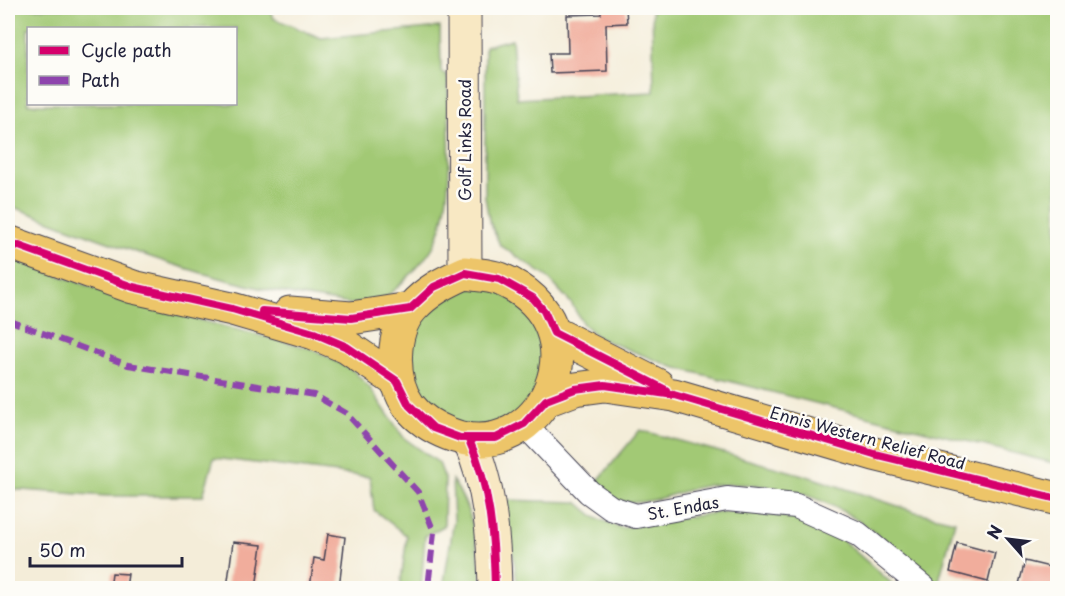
<svg xmlns="http://www.w3.org/2000/svg" width="1065" height="596" viewBox="0 0 1065 596" font-family="'Playpen Sans',sans-serif">
  <rect width="100%" height="100%" fill="#fdfcf7"/>
  <filter id="ink" filterUnits="userSpaceOnUse"><feTurbulence type="fractalNoise" baseFrequency=".0167" numOctaves="2"/><feDisplacementMap in="SourceGraphic" scale="12" xChannelSelector="R" yChannelSelector="G"/><feConvolveMatrix kernelMatrix="1 2 1 2 8 2 1 2 1" color-interpolation-filters="sRGB"/></filter>
  <filter id="wash" filterUnits="userSpaceOnUse"><feTurbulence type="fractalNoise" baseFrequency=".008" numOctaves="4" result="noise"/><feDisplacementMap in="SourceGraphic" scale="24" xChannelSelector="R" yChannelSelector="G"/><feGaussianBlur stdDeviation="1.35" result="paint"/><feColorMatrix in="noise" values="0 0 0 0 0 0 0 0 0 0 0 0 0 0 0 0 0 1.4 0 .05"/><feComposite in="paint" operator="in"/></filter>
  <g filter="url(#wash)">
    <rect width="100%" height="100%" fill="#f4edd9"/>
    <path fill="#a2c974" stroke="#627658" stroke-width="1.5" fill-rule="evenodd" d="M8 8H269L273 18 321 38 440 27 441 72 447 75 448 85C449 130 455 207 433 247 425 261 393 295 378 301 359 308 339 302 320 299 211 284 110 243 8 205ZM28 28H236V104H28Z
      M652 8H1057V464L673 367 599 338 583 324 571 303 547 277 500 245 489 220 485 197V46L512 39 517 99 654 92Z
      M8 257 144 306 313 349 354 371 370 388 404 438 439 463 445 479 444 526 425 536 421 588H400L407 536 374 510 370 477 214 458 203 496H107L8 489Z
      M476 283 503 290 542 328 544 383 512 423 466 429 420 401 405 350 423 308Z
      M640 430 807 476 916 512 955 521 937 588C892 548 859 510 799 493 772 485 739 483 712 485 684 487 646 510 618 500 610 497 602 488 596 483Z
      M452 480C475 511 478 552 483 588H443L454 520Z
      M505 500 577 502 596 518 622 528 713 513 750 512 794 518 840 538 897 588H518Z"/>
    <g id="blocks">
      <path fill="#f1ad9c" d="M601 8H626L627 23 606 24 607 71 550 73 549 53H568L567 15 601 14Z
        M328 534 345 537 339 588H310L314 558 324 560Z
        M233 542 262 545 256 588H227Z
        M957 543 995 553 988 582 950 572Z
        M1025 561 1058 569V588H1018Z
        M112 573 128 574 126 588H110Z"/>
    </g>
  </g>
  <g filter="url(#ink)">
    <use href="#blocks" fill-opacity="0" stroke="#424053" stroke-width="1.5"/>
    <g fill="none" stroke-linecap="round" stroke-linejoin="round">
      <g stroke="#424053" stroke-width="26">
        <path id="minor" d="M524 424 589 492 611 508 636 516 727 499 796 506 858 534 924 588"/>
      </g>
      <g stroke="#424053" stroke-width="35">
        <path id="secondary" d="M464 8 465 273
          M469 440C490 485 494 539 495 588"/>
      </g>
      <g stroke="#424053" stroke-width="35">
        <path id="primary" d="M8 242 133 287 232 309 314 333 347 347 397 381
          M465 273C476 275 490 275 500 279 610 325 542 471 449 434 434 428 419 419 409 406 390 380 391 331 412 308 427 291 445 282 465 273Z
          M290 313 351 318 410 309
          M554 333 657 385
          M546 400 575 389 605 385 674 395 874 454 1058 499"/>
      </g>
      <use href="#minor" stroke="#fff" stroke-width="24"/>
      <use href="#secondary" stroke="#f8e8c3" stroke-width="33"/>
      <use href="#primary" stroke="#edc569" stroke-width="33"/>
      <path stroke="#8e44ad" stroke-width="6" stroke-dasharray="12 6" stroke-linecap="butt" d="M8 320 128 365 314 395 346 413 418 492 434 532 428 588"/>
      <g stroke="#fdfcf7" stroke-width="11">
        <path id="cycleway" d="M8 242 133 287 232 309 314 333 347 347 397 381 409 405 433 428 460 438H496L524 424 546 400 575 389 605 385 674 395 874 454 1058 499
          M262 311 351 318 410 309 434 287 465 273 499 279 533 298 544 311 554 333 666 390
          M469 440C490 485 494 539 495 588"/>
      </g>
      <use href="#cycleway" stroke="#d6006c" stroke-width="8"/>
    </g>
  </g>
  <g text-anchor="middle" dominant-baseline="central" stroke-width="5" stroke-linejoin="round" paint-order="stroke">
    <g font-size="16" fill="#22223b" stroke="#fdfcf7">
      <text transform="translate(464 140) rotate(-90)">Golf Links Road</text>
      <text transform="translate(868 437) rotate(15)">Ennis Western Relief Road</text>
      <text transform="translate(683 507) rotate(-10)">St. Endas</text>
    </g>
  </g>
  <rect width="1065" height="596" fill="none" stroke="#fdfcf7" stroke-width="30"/>
  <rect x="27" y="27" width="210" height="78" fill="#fdfcf7" stroke="#a5a5ac" stroke-width="1.5"/>
  <rect x="39" y="46" width="30" height="9" fill="#d6006c" stroke="#a5a5ac" stroke-width="1.5"/>
  <text x="81" y="57" font-size="18" fill="#22223b">Cycle path</text>
  <rect x="39" y="76" width="30" height="9" fill="#8e44ad" stroke="#a5a5ac" stroke-width="1.5"/>
  <text x="81" y="87" font-size="18" fill="#22223b">Path</text>
  <g transform="translate(1008 539) rotate(298)" stroke="#fdfcf7" stroke-width="4.5" paint-order="stroke">
  <path d="M0-4.5L10 22L0 15L-10 22Z" fill="#22223b"/>
  <text y="-9" font-size="16" font-weight="bold" text-anchor="middle" fill="#22223b">N</text>
  </g>
  <path d="M30 557v9h152v-9" fill="none" stroke="#22223b" stroke-width="3"/>
  <text x="39" y="557" font-size="18" fill="#22223b" stroke="#fdfcf7" stroke-width="4.5" paint-order="stroke">50 m</text>
</svg>
